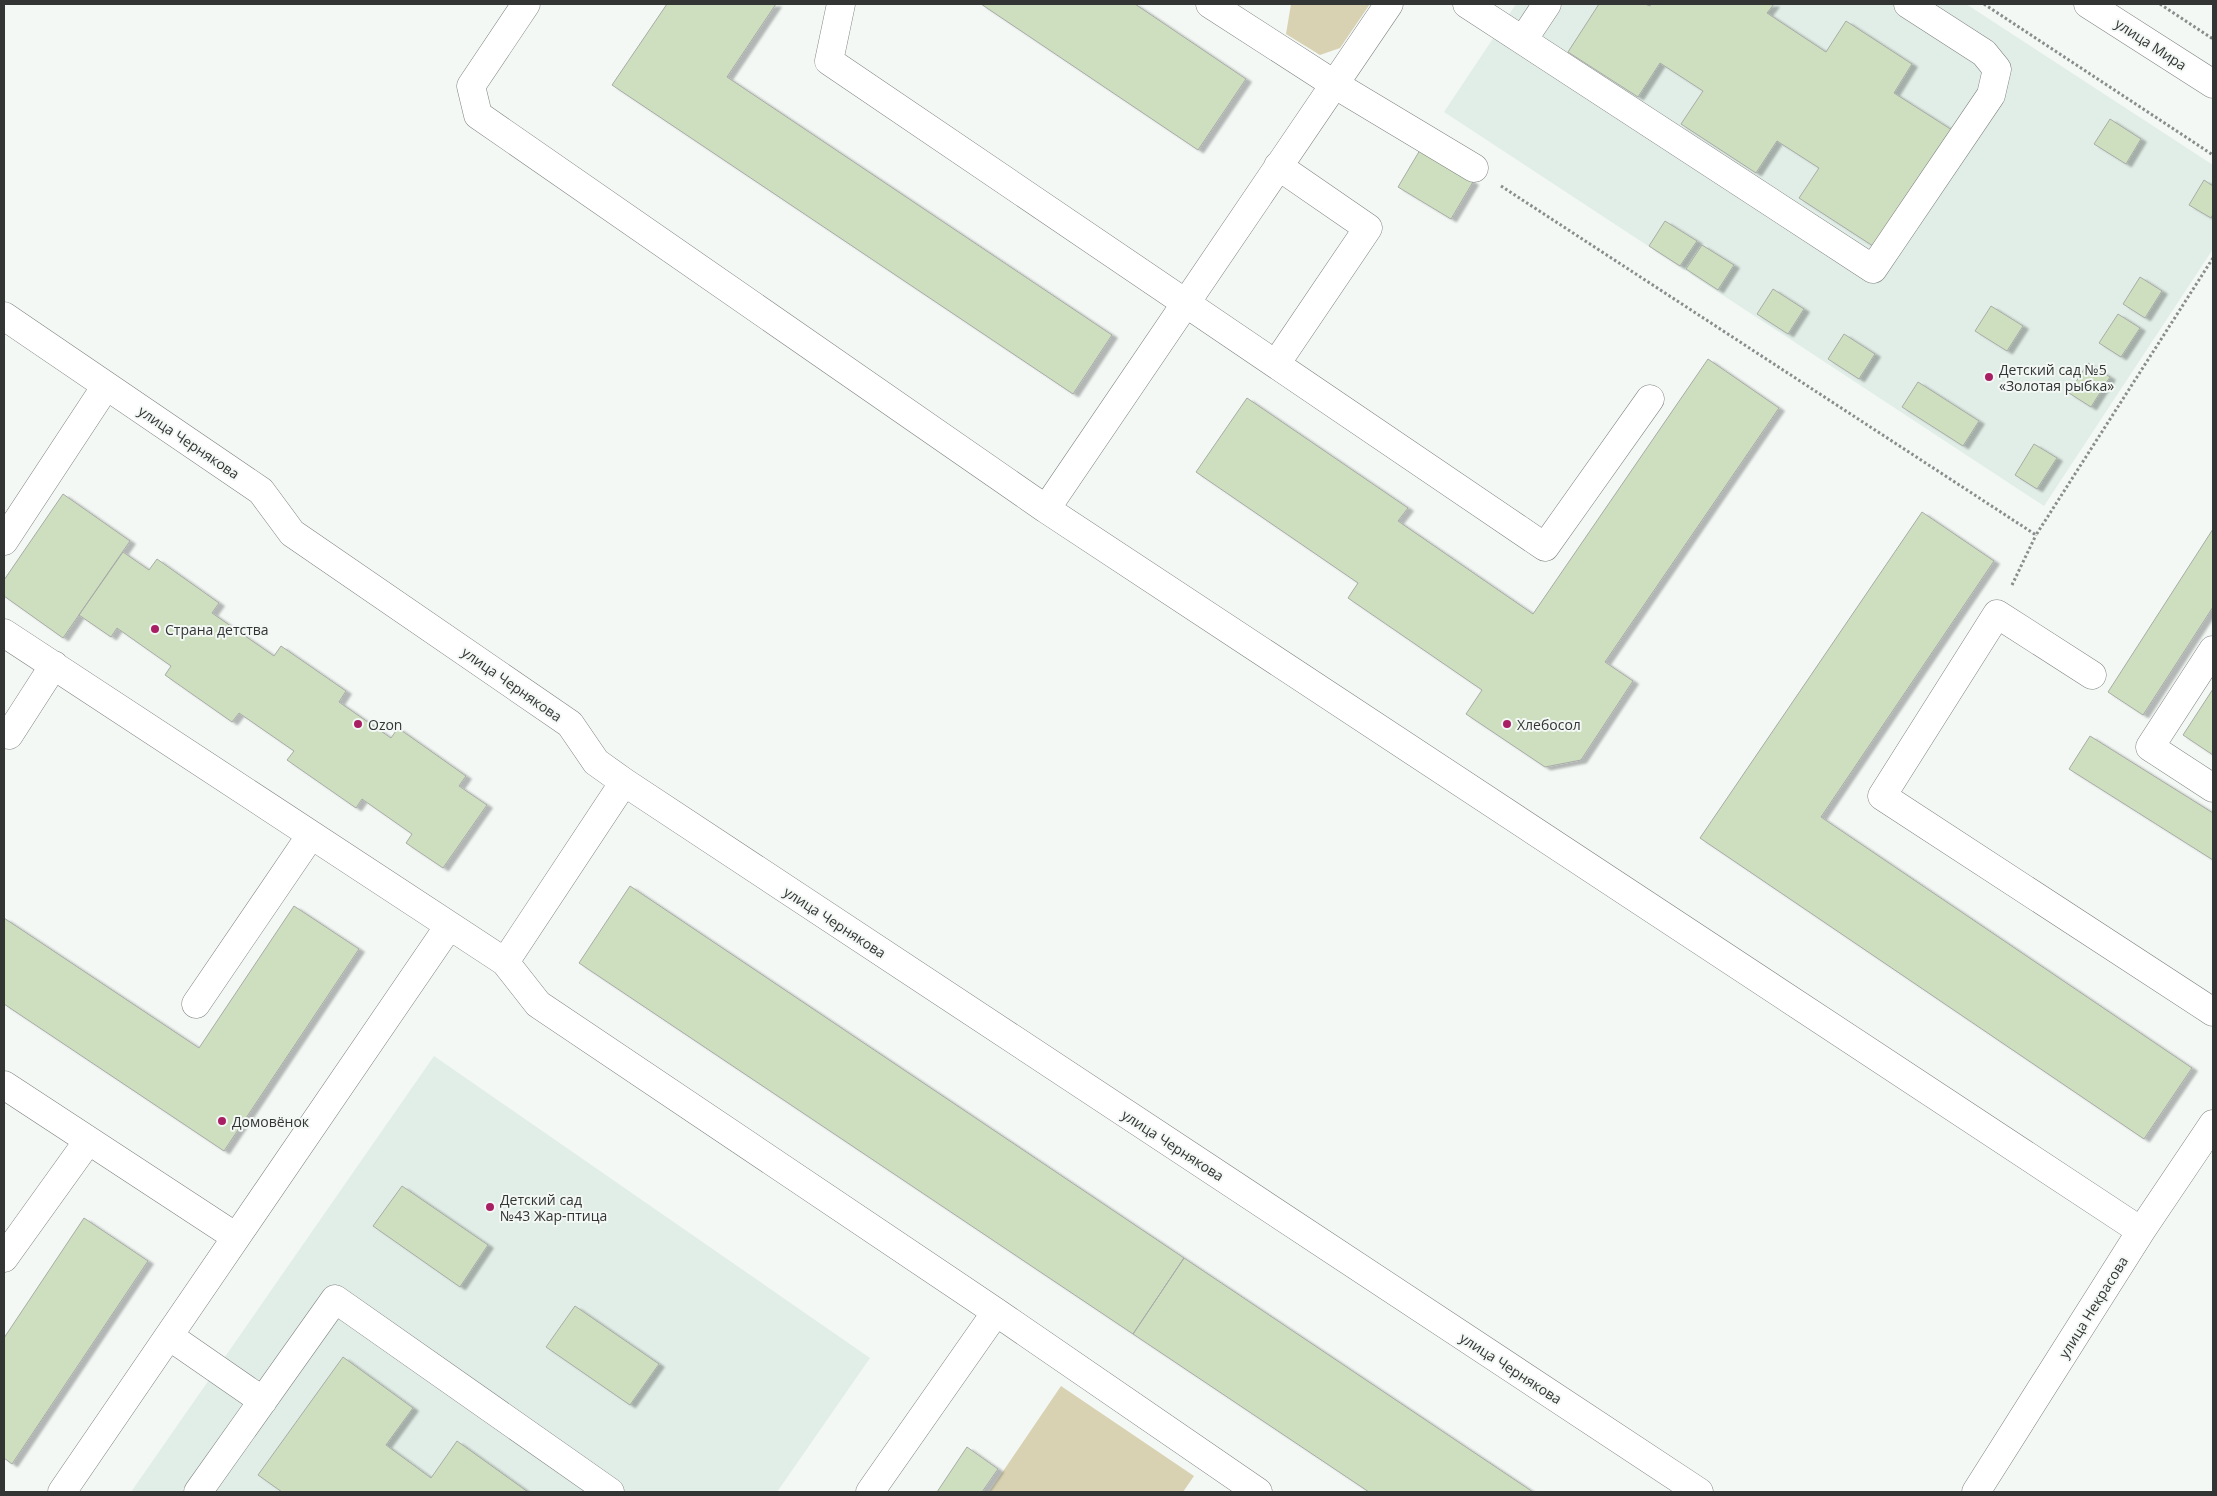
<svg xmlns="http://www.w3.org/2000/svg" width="2217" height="1496" viewBox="0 0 2217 1496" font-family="'Open Sans',sans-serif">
  <defs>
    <filter id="shadow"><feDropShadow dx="5.5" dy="3" stdDeviation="1" flood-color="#0004"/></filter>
  </defs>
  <rect width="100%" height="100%" fill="#f3f8f5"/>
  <path fill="#e1eee7" d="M1516 4H1966L2213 165V249L2044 506 1444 112Z
    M434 1056 870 1358 777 1492H131Z"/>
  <path fill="#d8d2b2" d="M1291 4H1370L1340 48 1320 55 1286 34Z
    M1061 1386 1194 1476 1183 1492H989Z"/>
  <path fill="#cddfbf" stroke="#a9aba7" filter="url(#shadow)" d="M667 4H776L727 77 1112 335 1073 394 612 85Z
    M981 4H1135L1246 79 1198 150Z
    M1599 4H1645L1650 6 1651 4H1774L1767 13 1826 52 1846 21 1912 64 1894 93 1952 130 1876 248 1799 198 1819 168 1777 141 1756 173 1681 124 1703 91 1660 63 1638 97 1568 52Z
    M2110 119 2141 139 2126 164 2094 144Z
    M1420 150 1473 182 1451 219 1398 187Z
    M2204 180 2213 186V214L2211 218 2189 205Z
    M1665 221 1697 241 1680 266 1649 246Z
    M1702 245 1734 265 1718 290 1686 269Z
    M2140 277 2162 291 2145 318 2123 304Z
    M1773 289 1804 309 1788 334 1757 314Z
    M1991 306 2023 326 2007 351 1975 331Z
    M2118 314 2140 328 2121 357 2099 343Z
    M1844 334 1875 354 1859 379 1828 359Z
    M1708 359 1779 408 1605 662 1633 681 1581 760 1545 767 1466 714 1482 690 1348 598 1358 583 1196 472 1247 398 1408 508 1398 521 1533 614Z
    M2088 363 2110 377 2091 407 2069 393Z
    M1918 382 1979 421 1963 446 1902 407Z
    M2034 444 2057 458 2037 489 2015 475Z
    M63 494 130 541 63 638 4 596V580Z
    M1922 512 1994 561 1821 817 2192 1068 2144 1139 1700 838Z
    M2213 529V607L2143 715 2108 692Z
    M123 552 149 570 157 559 219 603 212 613 274 656 281 646 346 691 339 702 391 738 398 728 466 776 459 786 487 805 443 868 406 843 412 834 362 799 356 808 287 760 294 751 239 713 232 722 165 675 171 666 117 628 111 637 79 615Z
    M2213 689V755L2183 735Z
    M2090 736 2213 813V860L2069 769Z
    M630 886 1184 1258 1133 1334 579 963Z
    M294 906 359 949 224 1151 4 1004V918L199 1048Z
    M402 1186 488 1245 460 1287 373 1226Z
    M84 1218 148 1261 12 1464 4 1458V1338Z
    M1184 1258 1533 1492H1369L1133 1334Z
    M575 1306 659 1364 630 1405 546 1347Z
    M343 1357 413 1408 386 1445 431 1478 457 1441 528 1492H282L258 1475Z
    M967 1447 998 1469 982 1492H937Z"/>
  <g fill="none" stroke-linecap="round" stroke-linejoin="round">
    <g stroke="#808482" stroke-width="29">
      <path id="minor" d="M526 4 471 86 478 115 1046 509 2141 1231
        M841 4 829 61 1545 547 1650 399
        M1210 4 1334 84 1474 168
        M1467 4 1873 269 1991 95 1997 69 1984 53 1908 4
        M2088 4 2213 84
        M1523 40 1547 4
        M4 316 261 491 292 533 570 724 596 762 624 782 1699 1492
        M1276 364 1368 228 1278 166
        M1046 509 1389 4
        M4 541 106 386
        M4 633 505 962 538 1004 996 1312 1258 1492
        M2213 650 2150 747 2213 788
        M2092 675 1997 614 1882 796 2213 1012
        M9 735 54 665
        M505 962 624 782
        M196 1004 311 835
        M4 1085 236 1237
        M4 1258 88 1141
        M169 1336 263 1401
        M62 1492 449 926
        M198 1492 335 1299 610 1492
        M870 1492 996 1312
        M1976 1492 2141 1231 2213 1124"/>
    </g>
    <path stroke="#8a8d8b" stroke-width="3" stroke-dasharray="2.5 2.5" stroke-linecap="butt" d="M1984 4 2213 155
      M2160 4 2213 39
      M1501 186 2036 535 2213 258
      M2012 585 2036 535"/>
    <use href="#minor" stroke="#fff" stroke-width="28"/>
  </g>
  <g fill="#a91f63" stroke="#f3f8f5" stroke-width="2">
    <circle cx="1989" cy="377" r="5"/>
    <circle cx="155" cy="629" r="5"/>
    <circle cx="358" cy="724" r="5"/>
    <circle cx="1507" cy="724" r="5"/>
    <circle cx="222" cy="1121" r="5"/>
    <circle cx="490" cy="1207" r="5"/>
  </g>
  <g text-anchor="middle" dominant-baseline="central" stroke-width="4" stroke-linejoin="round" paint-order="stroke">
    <g font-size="14" fill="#333534" stroke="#f3f8f5">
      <text transform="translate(2151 44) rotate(33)">улица Мира</text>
      <text transform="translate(189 442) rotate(34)">улица Чернякова</text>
      <text transform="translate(512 684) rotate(35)">улица Чернякова</text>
      <text transform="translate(835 922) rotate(33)">улица Чернякова</text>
      <text transform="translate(1173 1145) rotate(33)">улица Чернякова</text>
      <text transform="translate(2093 1307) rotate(-58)">улица Некрасова</text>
      <text transform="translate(1511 1368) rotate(33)">улица Чернякова</text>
    </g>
    <g font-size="14" fill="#333534" stroke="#f3f8f5" text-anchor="start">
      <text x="1999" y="369">Детский сад №5<tspan x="1999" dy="16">«Золотая рыбка»</tspan></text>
      <text x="165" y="629">Страна детства</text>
      <text x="368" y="724">Ozon</text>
      <text x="1517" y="724">Хлебосол</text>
      <text x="232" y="1121">Домовёнок</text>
      <text x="500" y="1199">Детский сад<tspan x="500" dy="16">№43 Жар-птица</tspan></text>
    </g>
  </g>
  <rect width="2217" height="1496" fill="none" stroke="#333534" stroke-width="10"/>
</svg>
